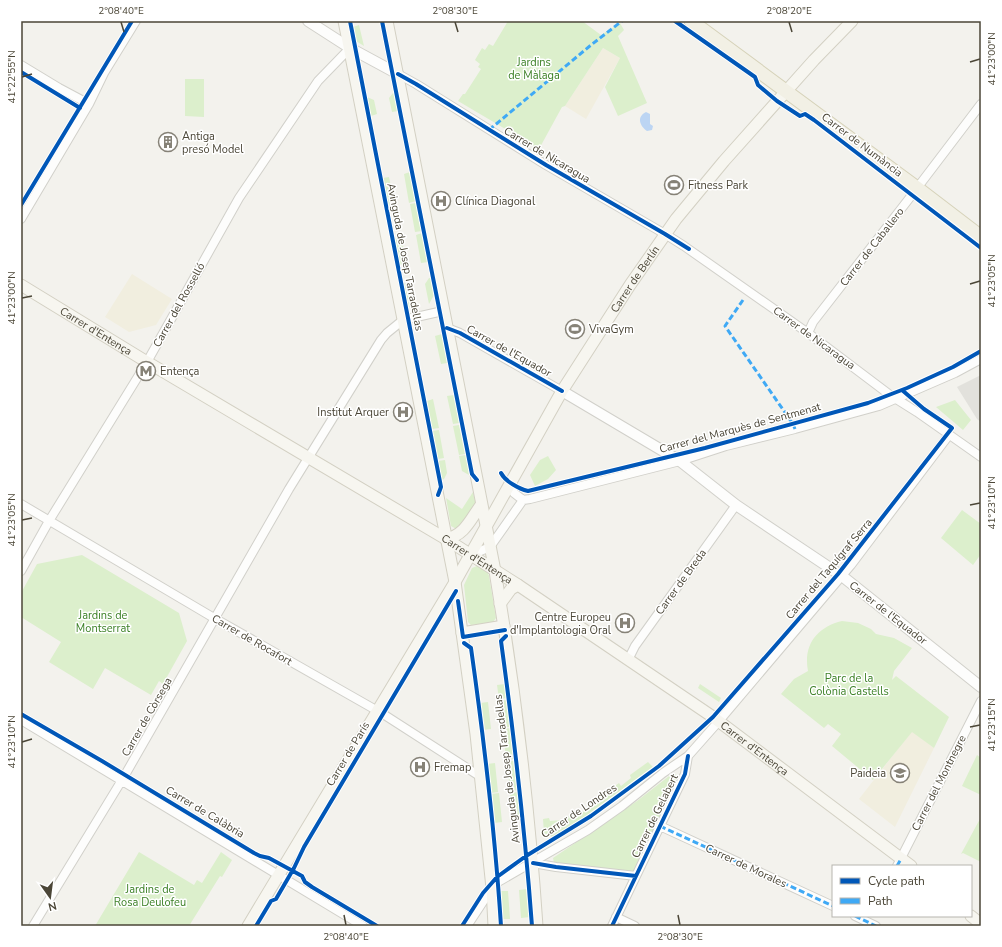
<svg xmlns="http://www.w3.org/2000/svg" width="1002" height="947" viewBox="0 0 1002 947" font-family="'Nunito Sans',sans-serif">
  <rect width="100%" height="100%" fill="#f3f2ed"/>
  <path fill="#f1eedf" d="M603 48 620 58 586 119 565 106Z
    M132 274 172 299 156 325 129 332 105 317Z
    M912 731 934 748 895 827 859 799Z"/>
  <path fill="#dcefcc" d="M508 21H582L601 35 620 23 624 30 618 36 647 103 618 116 605 87 620 58 603 48 565 106 562 107 539 149 458 101 463 94H465L481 69 478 67 480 64 475 60 482 48 485 50 489 44 493 46Z
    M359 25 364 46 356 41 353 27Z
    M185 79H204V117L185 116Z
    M393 93H394L398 111 392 112 389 98Z
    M367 97 374 100 377 114 371 116Z
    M410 172 416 201 409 203 404 174Z
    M389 177 395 205 388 206 383 178Z
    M416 203 422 231 415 232 410 204Z
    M422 233 428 262 421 263 416 235Z
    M401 237 406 264 400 265 395 238Z
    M429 278H431L434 295 429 304 425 284Z
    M405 283 411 287 415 309H411L408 306 404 284Z
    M442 334 447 363 441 364 435 336Z
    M454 395 459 423 453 424 447 396Z
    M433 399 439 428 432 429 427 401Z
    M955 400 971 420 963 430 936 407Z
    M459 425 465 454 459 455 453 426Z
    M439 430 444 458 438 459 432 431Z
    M466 455 469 475 462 471 459 456Z
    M548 456 556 470 548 479 535 486 530 475 540 460Z
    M445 460 447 473 444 479 442 480 438 461Z
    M473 492 476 506 458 530 451 526 446 498 462 509Z
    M962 510 981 524V554L973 565 941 538Z
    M82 555 179 613 187 641 163 684 159 681 151 695 105 668 93 689 49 662 61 642 21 617V593L37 564Z
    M477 566 488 573 489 576 496 618 493 622 471 625 468 622 464 585 472 568Z
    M842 621 858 623 871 629 876 634 894 638 912 648 894 671 892 680 896 676 949 717 934 748 912 732 873 780 832 746 841 734 828 724 824 728 781 694 794 679 808 671C803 645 817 627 842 621Z
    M505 684 507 698 499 699 497 685Z
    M700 684 721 698 719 702 698 688Z
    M507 700 511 727H503L499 701Z
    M488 702 491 729 483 730 480 703Z
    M511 728 514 759 506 760 503 729Z
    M977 755 981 758V795L962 786Z
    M507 761H515L518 790 510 791Z
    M648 762 653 767 590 813 553 837 544 833 543 819 549 818 550 821 563 820 564 817 571 816 579 811 582 813 592 805 591 803 596 799 598 801 612 792 611 789 619 783 621 786 631 778 630 775Z
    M495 763 498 792 491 793 487 764Z
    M673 773 676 774 678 778 633 872 554 863 553 858 637 801Z
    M518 792 521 820 513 821 510 793Z
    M499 793 502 822 494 823 491 794Z
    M981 817V862L963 853 961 854Z
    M139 852 194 885 197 880 202 883 221 852 232 860 222 877 220 876 189 926H95Z
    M527 889 530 917 521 918 519 890Z
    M500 891H508L510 919H502Z"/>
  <path fill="#e2e1dc" d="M981 375V422L977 419 957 387Z"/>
  <path fill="#bcd5f3" d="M646 112 650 114V124L653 126 652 130 647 131C640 126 636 117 646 112Z"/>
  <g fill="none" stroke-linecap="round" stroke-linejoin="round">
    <g stroke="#d1d0ca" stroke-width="10">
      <path id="minor" d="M21 65 59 88 89 104
        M398 74 416 84 546 165 665 234 684 246 808 333 890 395 917 412 981 457
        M21 219 89 104 104 73 136 21
        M447 328 460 333 562 391
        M808 333 813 322 908 200 981 104
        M509 484 514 493 523 500
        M21 504 214 618 383 714 481 777
        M471 555 490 547 523 500 530 499 680 461 726 446 795 429 879 406 955 373 981 359
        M21 571 49 521 147 362 239 198 318 81 350 48
        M628 660 635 646 736 505
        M21 720 363 926
        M660 826 833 906
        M533 863 556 867 636 876
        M897 866 981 701
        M855 916 876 926
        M616 917 635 926
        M33 926 125 775 289 489 381 340 387 333 403 320 443 311
        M467 926 492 888 498 882 588 830 622 806 663 773 688 756 719 721 851 565 949 435
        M612 926 685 774 688 756"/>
    </g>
    <g stroke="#d1d0ca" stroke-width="12">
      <path id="tertiary" d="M308 21 350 48 398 74
        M562 391 680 461 736 505 842 576 981 687"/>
    </g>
    <g stroke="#d3d0c3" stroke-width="13">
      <g id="secondary">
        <path d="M344 21 455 582 476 734 492 888 494 926"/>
        <path d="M387 21 495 571C515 688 529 807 537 926"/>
        <path id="s1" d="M21 285 147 362 446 539 518 585 713 717 911 866"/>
        <path d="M446 539C465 535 470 520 481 505"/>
        <path d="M500 604 511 589 518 585"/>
        <path d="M462 633 504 626"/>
        <path d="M971 916 981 924"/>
        <path id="s2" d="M248 926 455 582 562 391 630 285 676 219 724 161 814 60 852 21"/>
      </g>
    </g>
    <g stroke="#d6d2b9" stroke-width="15">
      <path id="primary" d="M691 21 917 188 981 237"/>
    </g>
    <use href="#minor" stroke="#fdfdfc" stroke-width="8"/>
    <use href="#tertiary" stroke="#fdfdfc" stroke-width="10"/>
    <use href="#secondary" stroke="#f7f6f0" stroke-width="11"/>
    <use href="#primary" stroke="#f2f0e5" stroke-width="13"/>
    <path stroke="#3fa9f5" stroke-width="3" stroke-dasharray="6 3" stroke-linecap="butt" d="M489 130 591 45 622 21
      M743 300 725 326 793 424 795 429
      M660 826 833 906
      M897 866 901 859
      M855 916 876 926"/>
    <g stroke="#fff" stroke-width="6">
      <path id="cycleway" d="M350 21 441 487 438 495
        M382 21 472 474 477 480
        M675 21 755 77 758 85 777 101 800 116 805 114 814 120 981 248
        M21 72 80 108
        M398 74 416 84 546 165 665 234 689 249
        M21 205 132 21
        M447 328 460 333 562 391
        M501 473C505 481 519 489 528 491L705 448 868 403 907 388 953 367 981 351
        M458 601 463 637 505 630
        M506 636 501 641C514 736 525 831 532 926
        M464 643 471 648C484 740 495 833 501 926
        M21 714 102 761 254 853 260 856 269 858 302 876 305 882 312 887 377 926
        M533 863 556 867 636 876
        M256 926 271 901 276 899 294 868 304 847 456 591
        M462 926 483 893 497 877 526 856 591 816 659 766 713 717 838 574 952 428 924 409 902 390
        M612 926 685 774 688 756"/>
    </g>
    <use href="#cycleway" stroke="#0057b8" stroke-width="4"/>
  </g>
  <path fill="none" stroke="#4b4637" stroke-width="1.5" d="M121 22 124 32M455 22 458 32M789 22 792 32M970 62 980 59M22 77 32 74M970 284 980 281M22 298 32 296M970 505 980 503M22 520 32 518M970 727 980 725M22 742 32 739M344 915 346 925M678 915 680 925"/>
  <defs>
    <g id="building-ring" transform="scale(1)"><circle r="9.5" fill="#fff" stroke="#868277" stroke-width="1.5"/><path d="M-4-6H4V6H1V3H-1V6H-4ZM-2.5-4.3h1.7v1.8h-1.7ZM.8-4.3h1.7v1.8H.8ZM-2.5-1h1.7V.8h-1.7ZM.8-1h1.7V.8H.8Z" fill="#868277"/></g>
    <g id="stadium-ring" transform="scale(1)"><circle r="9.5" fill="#fff" stroke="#868277" stroke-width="1.5"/><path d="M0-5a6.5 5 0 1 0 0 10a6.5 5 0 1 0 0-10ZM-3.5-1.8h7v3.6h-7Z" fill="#868277"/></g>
    <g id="hospital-ring" transform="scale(1)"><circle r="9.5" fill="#fff" stroke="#868277" stroke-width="1.5"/><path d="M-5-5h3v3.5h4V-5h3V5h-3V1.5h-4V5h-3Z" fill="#868277"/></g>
    <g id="metro-ring" transform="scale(1)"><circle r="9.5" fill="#fff" stroke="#868277" stroke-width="1.5"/><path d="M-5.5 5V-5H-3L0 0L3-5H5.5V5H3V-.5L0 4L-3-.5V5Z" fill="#868277"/></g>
    <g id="school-ring" transform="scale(1)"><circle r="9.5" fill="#fff" stroke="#868277" stroke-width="1.5"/><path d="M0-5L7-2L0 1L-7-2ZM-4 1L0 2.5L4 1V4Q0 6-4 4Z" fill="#868277"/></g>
  </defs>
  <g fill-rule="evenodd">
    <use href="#building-ring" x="168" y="142"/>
    <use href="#stadium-ring" x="674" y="185"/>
    <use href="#hospital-ring" x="441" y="201"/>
    <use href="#stadium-ring" x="575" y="329"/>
    <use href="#metro-ring" x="146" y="371"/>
    <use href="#hospital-ring" x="403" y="412"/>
    <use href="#hospital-ring" x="625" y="623"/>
    <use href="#hospital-ring" x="420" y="767"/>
    <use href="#school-ring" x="900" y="773"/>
  </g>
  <g text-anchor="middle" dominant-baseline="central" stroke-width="3" stroke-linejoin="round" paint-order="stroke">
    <g font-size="11" fill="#3c8126" stroke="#fff">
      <text x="534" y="62">Jardins<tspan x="534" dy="13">de Màlaga</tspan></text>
      <text x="103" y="615">Jardins de<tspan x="103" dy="13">Montserrat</tspan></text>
      <text x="849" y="678">Parc de la<tspan x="849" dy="13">Colònia Castells</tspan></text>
      <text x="150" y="889">Jardins de<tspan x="150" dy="13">Rosa Deulofeu</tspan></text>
    </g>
    <g font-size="11" fill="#4b4637" stroke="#fff" text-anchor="start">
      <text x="182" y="136">Antiga<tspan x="182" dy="13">presó Model</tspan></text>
      <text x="688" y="185">Fitness Park</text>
      <text x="455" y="201">Clínica Diagonal</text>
      <text x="589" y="329">VivaGym</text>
      <text x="160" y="371">Entença</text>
      <text x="389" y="412" text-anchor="end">Institut Arquer</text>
      <text x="611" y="617" text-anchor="end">Centre Europeu<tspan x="611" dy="13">d'Implantologia Oral</tspan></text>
      <text x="434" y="767">Fremap</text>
      <text x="886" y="773" text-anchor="end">Paideia</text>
    </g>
    <g font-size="11" fill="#4b4637" stroke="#fff">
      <text transform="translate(862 145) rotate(37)">Carrer de Numància</text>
      <text transform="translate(547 155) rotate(31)">Carrer de Nicaragua</text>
      <text transform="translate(872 247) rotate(-52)">Carrer de Caballero</text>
      <text transform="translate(405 257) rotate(79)">Avinguda de Josep Tarradellas</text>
      <text stroke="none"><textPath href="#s2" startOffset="754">Carrer de Berlín</textPath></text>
      <text transform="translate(179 305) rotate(-61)">Carrer del Rosselló</text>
      <text stroke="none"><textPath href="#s1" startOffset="88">Carrer d'Entença</textPath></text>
      <text transform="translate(814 338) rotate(36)">Carrer de Nicaragua</text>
      <text transform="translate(509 351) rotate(29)">Carrer de l'Equador</text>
      <text transform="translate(740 428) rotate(-15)">Carrer del Marquès de Sentmenat</text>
      <text stroke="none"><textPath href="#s1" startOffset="532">Carrer d'Entença</textPath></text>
      <text transform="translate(829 569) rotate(-50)">Carrer del Taquígraf Serra</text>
      <text transform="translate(681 582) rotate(-54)">Carrer de Breda</text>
      <text transform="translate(888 613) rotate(38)">Carrer de l'Equador</text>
      <text transform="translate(252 640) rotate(30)">Carrer de Rocafort</text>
      <text transform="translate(147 717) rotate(-60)">Carrer de Còrsega</text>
      <text stroke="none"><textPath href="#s1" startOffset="868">Carrer d'Entença</textPath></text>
      <text transform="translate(348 754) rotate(-59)">Carrer de París</text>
      <text transform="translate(507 769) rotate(-97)">Avinguda de Josep Tarradellas</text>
      <text transform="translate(939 783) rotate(-63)">Carrer del Montnegre</text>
      <text transform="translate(579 811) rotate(-34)">Carrer de Londres</text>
      <text transform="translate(205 812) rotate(31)">Carrer de Calàbria</text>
      <text transform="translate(655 816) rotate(-64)">Carrer de Gelabert</text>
      <text transform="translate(746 866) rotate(25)">Carrer de Morales</text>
    </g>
  </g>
  <rect width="1002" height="947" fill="none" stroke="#ffffff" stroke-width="44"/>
  <rect x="832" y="865" width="140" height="52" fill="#ffffff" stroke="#b7b5af"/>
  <rect x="840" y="878" width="20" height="6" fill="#0057b8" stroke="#b7b5af"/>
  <text x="868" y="885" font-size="12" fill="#4b4637">Cycle path</text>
  <rect x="840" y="898" width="20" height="6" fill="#3fa9f5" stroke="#b7b5af"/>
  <text x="868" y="905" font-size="12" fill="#4b4637">Path</text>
  <g transform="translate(50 897) rotate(166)" stroke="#ffffff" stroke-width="3" paint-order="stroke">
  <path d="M0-3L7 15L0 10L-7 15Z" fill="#4b4637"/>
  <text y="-6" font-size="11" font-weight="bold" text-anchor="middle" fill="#4b4637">N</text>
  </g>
  <rect x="22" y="22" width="958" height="903" fill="none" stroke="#4b4637" stroke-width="1.5"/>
  <g font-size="10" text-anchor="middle" fill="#4b4637">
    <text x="121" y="14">2°08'40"E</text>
    <text x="455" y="14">2°08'30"E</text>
    <text x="789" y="14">2°08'20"E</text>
    <text transform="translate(991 59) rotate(-90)" y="4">41°23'00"N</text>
    <text transform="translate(11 77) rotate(-90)" y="4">41°22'55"N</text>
    <text transform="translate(991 281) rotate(-90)" y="4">41°23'05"N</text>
    <text transform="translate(11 298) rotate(-90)" y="4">41°23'00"N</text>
    <text transform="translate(991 503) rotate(-90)" y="4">41°23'10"N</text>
    <text transform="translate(11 520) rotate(-90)" y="4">41°23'05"N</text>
    <text transform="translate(991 725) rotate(-90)" y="4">41°23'15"N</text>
    <text transform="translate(11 742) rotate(-90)" y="4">41°23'10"N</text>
    <text x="346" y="940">2°08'40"E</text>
    <text x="680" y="940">2°08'30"E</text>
  </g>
</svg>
